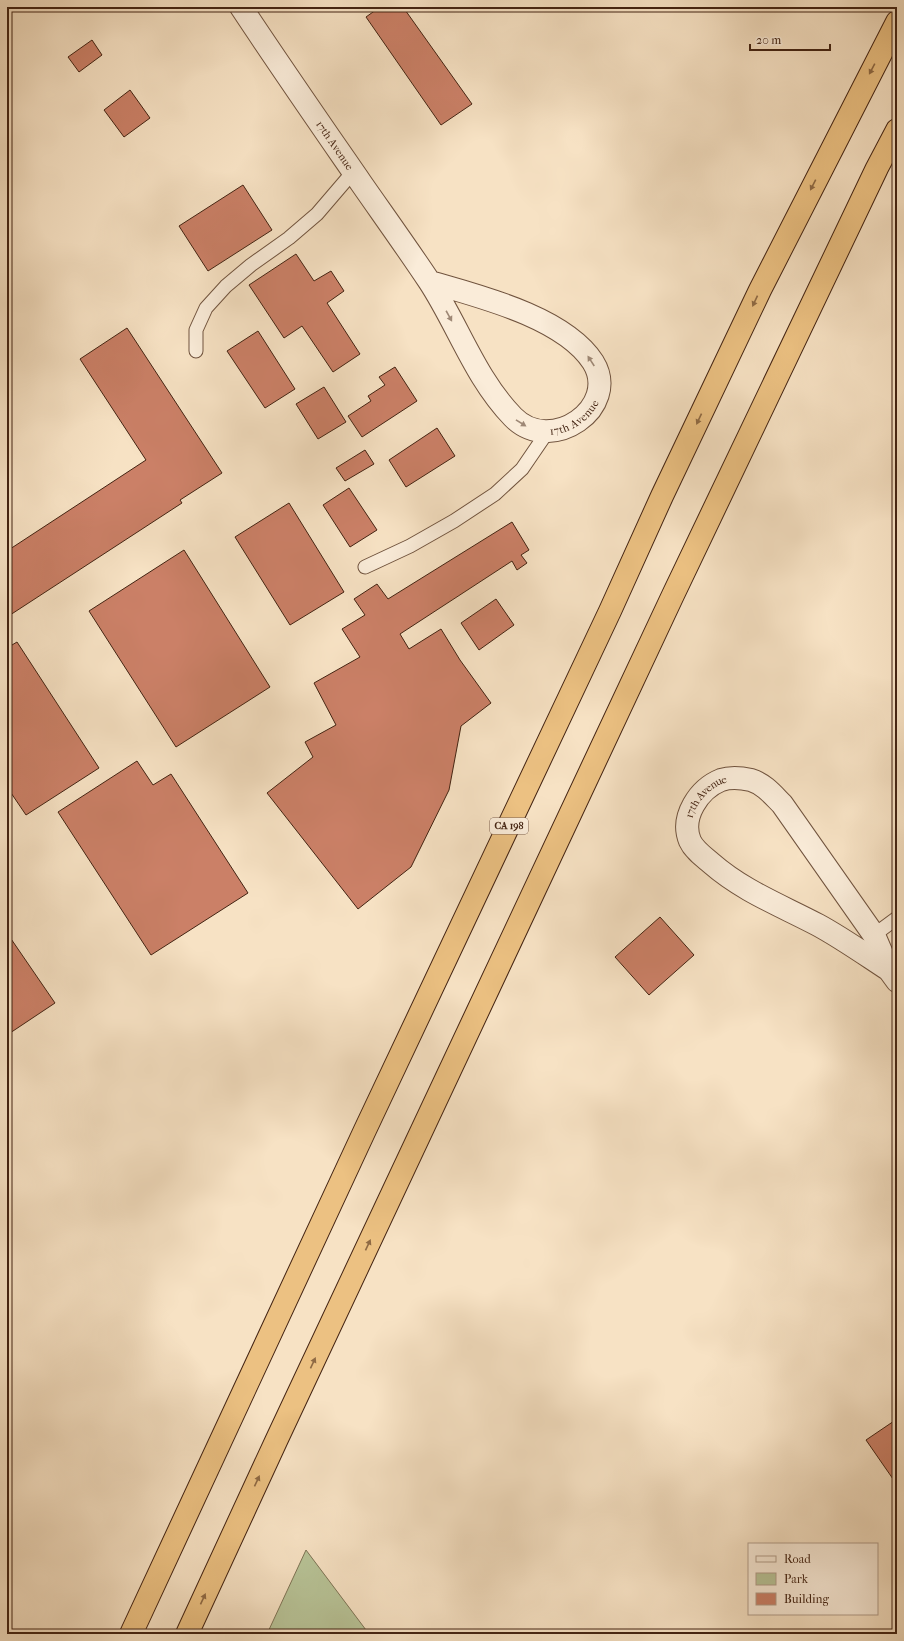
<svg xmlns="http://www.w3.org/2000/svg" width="904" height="1641" viewBox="0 0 904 1641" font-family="'IM FELL French Canon',serif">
  <rect width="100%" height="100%" fill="#f7e2c4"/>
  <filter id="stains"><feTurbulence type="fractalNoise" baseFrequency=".005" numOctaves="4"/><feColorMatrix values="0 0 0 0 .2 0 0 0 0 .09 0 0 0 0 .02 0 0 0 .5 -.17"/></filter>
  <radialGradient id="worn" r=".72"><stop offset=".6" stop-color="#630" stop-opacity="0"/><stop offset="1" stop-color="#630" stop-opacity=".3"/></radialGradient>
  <path fill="#b8c498" stroke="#7e7455" d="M306 1550 369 1634H267Z"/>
  <path fill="#cb8067" stroke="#432312" d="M380 7H403L472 104 441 125 366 17Z
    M92 40 102 55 79 72 68 57Z
    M130 90 150 118 124 137 104 110Z
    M243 185 272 230 208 271 179 226Z
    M296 254 314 281 331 271 344 291 327 303 360 354 333 372 302 326 284 338 249 285Z
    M127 328 222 473 180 500 182 503 7 617V551L146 460 80 359Z
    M258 331 295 389 265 408 227 351Z
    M395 367 417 401 362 437 348 416 371 401 368 396 385 385 379 377Z
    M324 387 346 422 318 439 296 404Z
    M437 428 455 456 406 487 389 460Z
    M365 450 374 464 345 481 336 468Z
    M349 488 377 530 350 547 323 505Z
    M289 503 344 592 290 625 235 537Z
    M512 522 529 550 521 555 527 563 517 570 512 561 400 634 409 649 441 629 460 660 491 703 461 726 449 790 411 867 358 909 267 793 313 757 305 742 336 725 314 683 360 657 342 629 365 615 354 599 377 584 388 599Z
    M184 550 270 687 176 747 89 611Z
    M496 599 514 625 479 650 461 623Z
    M17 642 99 768 26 815 7 787V648Z
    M137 761 153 785 171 774 248 893 151 955 58 812Z
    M660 917 694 955 649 995 615 957Z
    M7 933 55 1003 7 1035Z
    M897 1419V1476L893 1479 866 1440Z"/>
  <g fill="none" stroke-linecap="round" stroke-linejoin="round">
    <g stroke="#70533e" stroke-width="15">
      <path id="service" d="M196 351V330L206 308 226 286 251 265 289 238 317 214 353 172
        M365 567 410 546 454 521 495 494 522 469 548 431
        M874 935 897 918"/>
    </g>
    <g stroke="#70533e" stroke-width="24">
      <g id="minor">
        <path id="s1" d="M241 7C280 66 321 125 361 183 384 216 407 248 429 281 458 325 475 378 513 417 551 456 621 407 593 362 564 317 478 296 430 282"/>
        <path id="s2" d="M889 970C866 955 842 938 818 925 780 905 743 891 711 863 704 857 694 850 690 841 680 817 699 789 721 780 730 777 742 778 751 780 764 784 773 795 782 804L874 935 889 970 897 981"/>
      </g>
    </g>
    <g stroke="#432312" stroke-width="24">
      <path id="motorway" d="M131 1634 365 1130 610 611 662 496 760 290 897 22
        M187 1634 277 1439 673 595 877 168 897 130"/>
    </g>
    <use href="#service" stroke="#faecd9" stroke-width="13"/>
    <use href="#minor" stroke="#faecd9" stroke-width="22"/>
    <use href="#motorway" stroke="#ecc182" stroke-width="22"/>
  </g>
  <defs><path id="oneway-solid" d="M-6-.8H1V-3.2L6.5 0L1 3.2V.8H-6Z"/></defs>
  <g fill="#8f6a44">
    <use href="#oneway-solid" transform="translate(872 69) rotate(118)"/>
    <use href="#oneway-solid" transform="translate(813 185) rotate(117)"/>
    <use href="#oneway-solid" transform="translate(755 301) rotate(115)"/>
    <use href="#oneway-solid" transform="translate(699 419) rotate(115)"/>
    <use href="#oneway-solid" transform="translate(368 1245) rotate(-65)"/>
    <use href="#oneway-solid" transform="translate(313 1363) rotate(-65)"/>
    <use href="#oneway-solid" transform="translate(257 1481) rotate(-65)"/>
    <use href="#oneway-solid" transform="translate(203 1599) rotate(-65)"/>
  </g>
  <g fill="#9e8876">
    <use href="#oneway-solid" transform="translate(449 316) rotate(61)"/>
    <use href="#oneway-solid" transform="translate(591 361) rotate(-123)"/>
    <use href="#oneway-solid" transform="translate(521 423) rotate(32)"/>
  </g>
  <g text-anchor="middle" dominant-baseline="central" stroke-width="3" stroke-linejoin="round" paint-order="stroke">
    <rect fill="#faecd9" stroke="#7a5f4e" stroke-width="1" x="490" y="818" width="38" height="16" rx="3"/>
    <g font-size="10" font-weight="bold" fill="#432312">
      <text x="509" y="826">CA 198</text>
    </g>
    <g font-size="11" fill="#432312" stroke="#faecd9">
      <text stroke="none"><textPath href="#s1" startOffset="167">17th Avenue</textPath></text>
      <text stroke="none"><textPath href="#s1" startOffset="562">17th Avenue</textPath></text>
      <text stroke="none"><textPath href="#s2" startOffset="291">17th Avenue</textPath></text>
    </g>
  </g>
  <rect width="904" height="1641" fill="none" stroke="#f7e2c4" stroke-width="24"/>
  <rect x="8" y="8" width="888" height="1625" fill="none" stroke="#432312" stroke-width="2"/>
  <rect x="12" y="12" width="880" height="1617" fill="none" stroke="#432312"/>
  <rect x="748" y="1543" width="130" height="72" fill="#faecd9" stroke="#b19c89"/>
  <rect x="756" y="1556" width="20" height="6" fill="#faecd9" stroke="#b19c89"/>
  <text x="784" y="1563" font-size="12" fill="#432312">Road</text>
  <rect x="756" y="1573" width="20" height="12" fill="#b8c498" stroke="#b19c89"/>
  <text x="784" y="1583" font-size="12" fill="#432312">Park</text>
  <rect x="756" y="1593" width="20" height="12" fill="#cb8067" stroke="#b19c89"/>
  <text x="784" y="1603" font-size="12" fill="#432312">Building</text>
  <path d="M750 44v6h80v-6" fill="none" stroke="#432312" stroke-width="2"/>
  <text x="756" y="44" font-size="12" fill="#432312" stroke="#faecd9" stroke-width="3" paint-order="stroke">20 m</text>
  <rect width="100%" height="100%" filter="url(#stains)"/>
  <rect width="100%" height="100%" fill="url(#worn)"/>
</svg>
